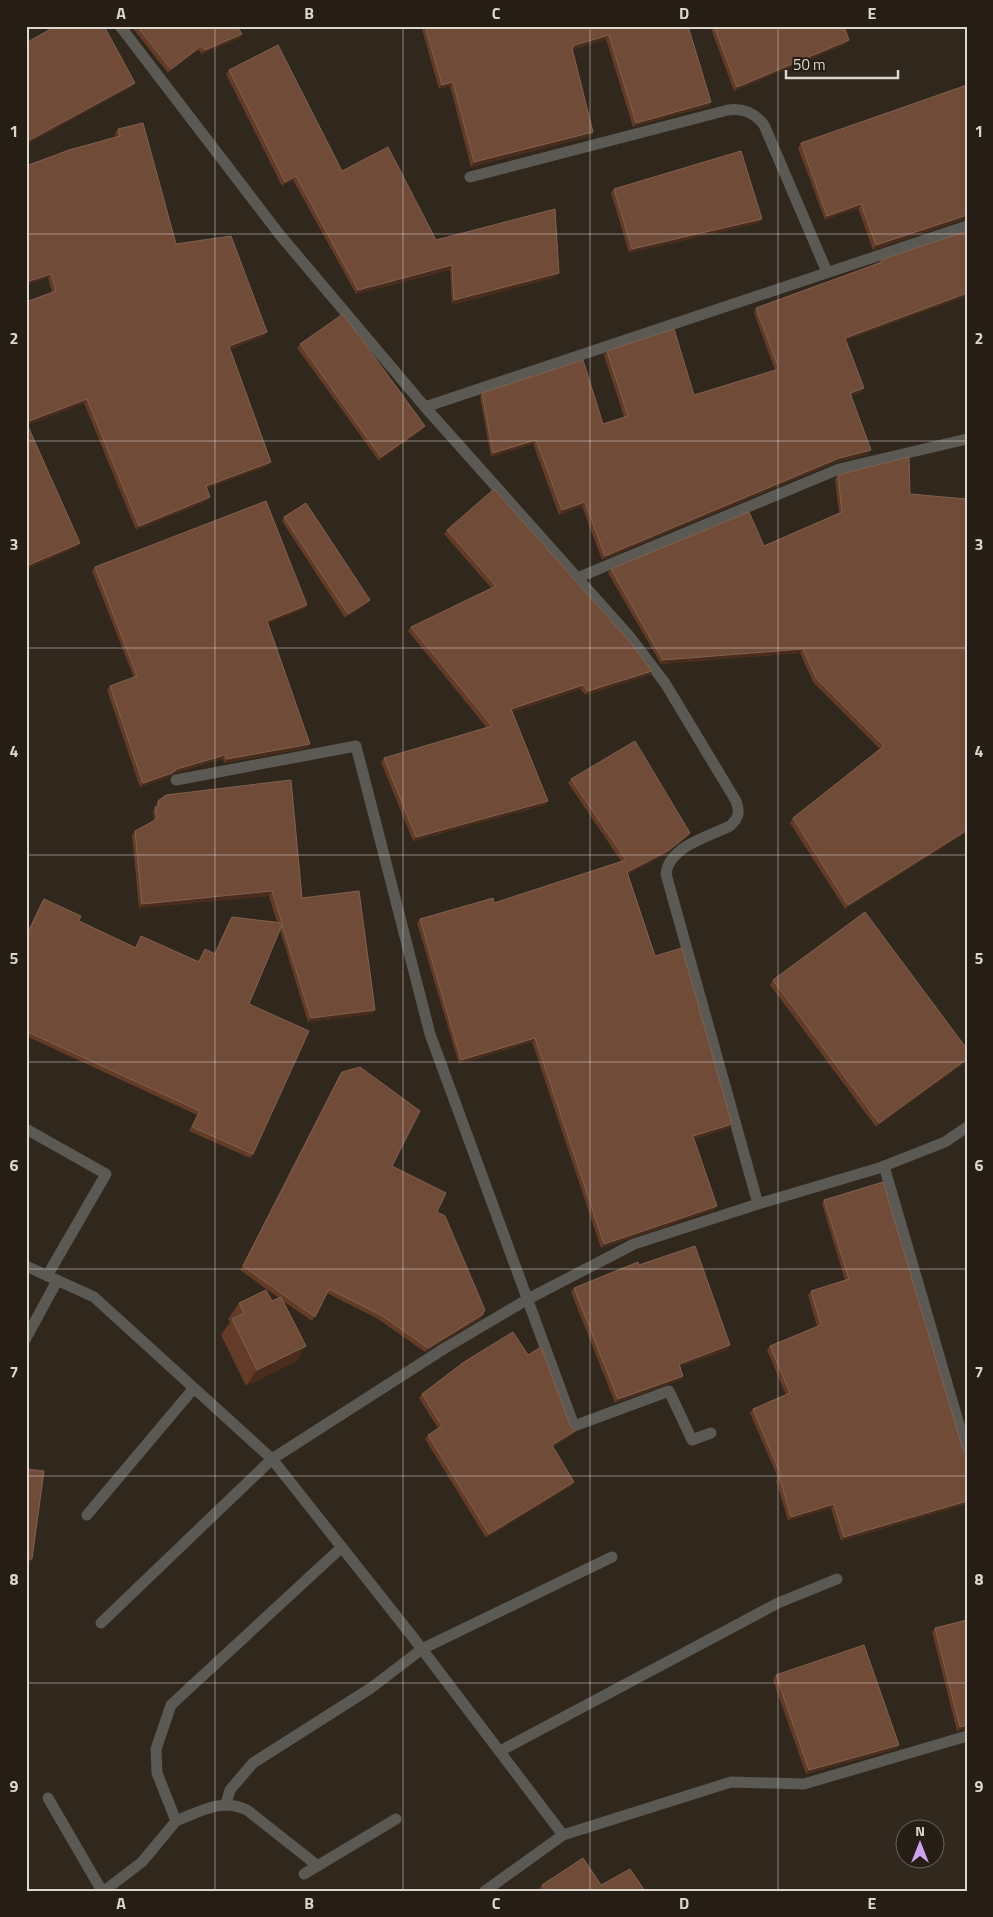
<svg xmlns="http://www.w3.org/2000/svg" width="993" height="1917" viewBox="0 0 993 1917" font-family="'Titillium Web',sans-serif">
  <rect width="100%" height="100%" fill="#30271d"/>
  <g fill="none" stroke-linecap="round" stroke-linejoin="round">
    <path stroke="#5a5953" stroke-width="11" d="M120 26 280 235 425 407 630 637 665 683 736 801C740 812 739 818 730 826 708 837 669 846 666 874L758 1204
      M470 177 728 110C743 108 755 113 764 125L827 272
      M425 407 967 226
      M577 578 839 469 967 439
      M176 780 356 746 430 1034 574 1426 669 1391 692 1440 711 1433
      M26 1129 106 1174 47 1276
      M884 1166 967 1452
      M26 1266 94 1297 272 1459 412 1636 563 1835 731 1782 804 1784 967 1736
      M26 1338 57 1281
      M87 1515 194 1388
      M101 1623 272 1459 445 1348 528 1299 634 1244 758 1204 879 1168 945 1142 967 1127
      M500 1751 778 1603 837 1579
      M48 1798 102 1891
      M226 1804 230 1790 253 1763 371 1688 422 1649 612 1557
      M176 1821C201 1811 221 1798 247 1810L318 1866
      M304 1874 396 1819
      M104 1891 142 1862 176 1821 157 1773 156 1749 171 1705 342 1547
      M485 1891 563 1835"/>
  </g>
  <path fill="#633b26" d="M131 26H237L240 38 202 54 198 50 168 73Z
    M421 26H688L711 102 708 106 633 127 606 39 572 50 593 132 591 136 471 167 450 86 439 89Z
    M710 26H844L846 44 734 91Z
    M229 70 342 171 436 240 556 277 452 305 450 270 356 294 293 180 282 186 226 74Z
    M118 129 176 244 264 336 230 349 271 462 268 466 207 488 210 497 207 501 136 530 84 403 27 425 80 543 77 547 26 569V302L52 292 48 278 116 137 115 133Z
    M801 143 965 219 873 250 858 208 825 220 798 148Z
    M614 189 762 219 759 223 629 253 611 193Z
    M967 231 846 341 861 392 851 396 868 454 836 462 602 560 582 506 559 515 533 444 491 457 480 397 482 393 603 424 624 417 604 355 607 351 694 395 775 370 754 313 756 308 878 263 881 260Z
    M300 344 422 430 379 461 297 348Z
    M838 475 910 494 967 832 845 909 790 823 793 818 880 749 813 682 800 653 661 664 608 573 611 569 764 546 839 513 835 479Z
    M284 517 367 604 345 618 282 521Z
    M447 530 652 671 650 675 586 695 580 689 512 712 548 801 545 805 413 841 381 762 384 758 487 728 408 631 411 627 492 589 444 534Z
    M95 567 307 605 304 609 268 623 307 748 224 763 223 759 175 773 169 777 140 787 107 690 110 686 134 678 92 571Z
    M571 779 687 837 666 854 628 874 655 956 732 1124 729 1128 694 1139 714 1210 601 1248 532 1042 459 1064 417 923 420 919 494 903 621 861 568 783Z
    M158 801 302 898 375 1010 372 1014 308 1022 280 930 249 1004 253 1154 250 1158 189 1131 197 1115 26 1036V935L41 903 44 899 79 921 135 947 141 936 198 961 205 949 214 954 229 921 232 917 277 922 269 896 139 908 132 835 135 831 154 821 153 811 156 807V805Z
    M773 980 967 1049V1061L876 1127 770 985Z
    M342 1072 392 1166 437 1212 482 1315 480 1319 425 1352 378 1319 327 1293 312 1321 283 1301 306 1346 295 1362 246 1386 221 1335 230 1322 228 1319 239 1303 272 1301 279 1298 240 1270 339 1076Z
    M824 1200 963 1450 967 1454V1504L841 1541 831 1508 788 1521 776 1480 778 1478 750 1413 753 1409 786 1395 767 1350 770 1346 817 1326 808 1295 811 1291 845 1280 822 1204Z
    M574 1288 727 1350 680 1366 683 1376 680 1380 615 1403 571 1292Z
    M422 1394 572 1435 553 1447 571 1486 486 1538 425 1439 428 1435 438 1428 419 1398Z
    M967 1620V1729L957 1731 932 1632 935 1628Z
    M776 1675 899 1745 896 1749 806 1774 773 1680Z
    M542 1885H601L645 1891H540L539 1889Z"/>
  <path fill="#492c1b" d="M242 34 240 38 202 54 205 50Z
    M609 35 606 39 572 50 569 52 572 48 575 45Z
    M849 40 846 44 734 91 737 87Z
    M201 46 198 50 168 73 171 69Z
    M453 82 450 86 439 89 442 85Z
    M135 83 132 87 26 145V142Z
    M711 102 708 106 633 127 636 123Z
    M593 132 591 136 471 167 474 162Z
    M296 176 293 180 282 186 285 182Z
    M861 204 858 208 825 220 827 216Z
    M967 215V219H965L873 250 876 245Z
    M762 219 759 223 629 253 632 249Z
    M452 265 450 270 356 294 358 290Z
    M559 273 556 277 452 305 454 300Z
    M51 274 48 278 26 285V282Z
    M967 293V296L842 342 845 338Z
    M267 332 264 336 226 350 229 346Z
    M864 388 861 392 847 397 850 393Z
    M87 399 84 403 26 425V422Z
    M425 426 422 430 379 461 381 457Z
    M536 440 533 444 491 457 493 453Z
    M871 450 868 454 836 462 602 560 605 556 839 458Z
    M271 462 268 466 203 490 206 486Z
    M210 497 207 501 136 530 139 526Z
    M585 502 582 506 559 515 562 510Z
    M80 543 77 547 26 569V566Z
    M370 600 367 604 345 618 348 614Z
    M307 605 304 609 265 625 267 621Z
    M803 649 800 653 661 664 663 660Z
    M652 671 650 675 586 695 588 691Z
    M583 685 580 689 508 713 511 709Z
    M310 744 307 748 224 763 227 759Z
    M225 755 223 759 175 773 169 777 140 787 143 783 177 769Z
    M548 801 545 805 413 841 416 837Z
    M967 830V832L845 909 848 905Z
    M690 833 687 837 666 854 624 876 627 872Z
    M272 891 269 896 139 908 142 904Z
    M375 1010 372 1014 308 1022 311 1018Z
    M535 1038 532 1042 459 1064 461 1060Z
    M967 1059V1061L876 1127 879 1123Z
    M732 1124 729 1128 690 1140 693 1136Z
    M717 1206 714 1210 601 1248 604 1244Z
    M482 1315 480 1319 425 1352 428 1348Z
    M730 1345 727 1350 676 1368 679 1364Z
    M306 1346 295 1362 246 1386 257 1370Z
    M683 1376 680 1380 615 1403 618 1399Z
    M575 1431 572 1435 549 1449 552 1445Z
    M574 1482 571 1486 486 1538 489 1534Z
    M967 1501V1504L841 1541 844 1537Z
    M834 1504 831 1508 788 1521 791 1517Z
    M26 1559H32L30 1563H26Z
    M967 1725V1729L957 1731 960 1727Z
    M899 1745 896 1749 806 1774 809 1770Z"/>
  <path fill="#704b38" stroke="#816150" d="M56 26H104L135 83 26 142V43Z
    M137 26H237L242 34 205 50 201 46 171 69Z
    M425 26H688L711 102 636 123 609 35 575 45 572 48 593 132 474 162 453 82 442 85Z
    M714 26H844L849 40 737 87Z
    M278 45 342 171 388 147 436 240 555 209 559 273 454 300 452 265 358 290 296 176 285 182 229 70Z
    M967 85V215L876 245 861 204 827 216 801 143Z
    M143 123 176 244 231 236 267 332 229 346 271 462 206 486 210 497 139 526 87 399 26 422V302L56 291 51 274 26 282V166L69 150 120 136 118 129Z
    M741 151 762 219 632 249 614 189Z
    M967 231V293L845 338 864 388 850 393 871 450 839 458 605 556 585 502 562 510 536 440 493 453 482 393 583 360 603 424 628 416 607 351 674 329 694 395 779 369 756 308 882 262 881 260Z
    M343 314 425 426 381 457 300 344Z
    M26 422 80 543 26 566Z
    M909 457 910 494 967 499V830L848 905 793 818 884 746 816 678 803 649 663 660 611 569 749 512 764 546 842 512 838 475Z
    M494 489 629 641 652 671 588 691 583 685 511 709 548 801 416 837 384 758 492 726 411 627 496 586 447 530Z
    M266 501 307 605 267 621 310 744 227 759 225 755 177 769 172 773 143 783 110 686 137 676 95 567Z
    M306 503 370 600 348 614 284 517Z
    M635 741 690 833 669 850 627 872 655 956 682 948 732 1124 693 1136 717 1206 604 1244 535 1038 461 1060 420 919 493 898 494 903 626 860 571 779Z
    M291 780 302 898 359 891 375 1010 311 1018 282 925 249 1004 309 1031 253 1154 192 1127 200 1111 26 1031V937L44 899 81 916 79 921 136 948 141 936 199 962 205 949 215 954 232 917 282 923 272 891 142 904 135 831 157 819 155 807 159 806 158 801 166 795Z
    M865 912 967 1049V1059L879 1123 773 980Z
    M360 1067 420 1111 392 1166 446 1193 437 1212 445 1216 485 1310 482 1315 428 1348 381 1315 329 1289 315 1317 243 1266 342 1072Z
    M883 1182 963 1450 967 1454V1501L844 1537 834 1504 791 1517 779 1476 781 1475 753 1409 790 1393 770 1346 821 1325 811 1291 849 1279 824 1200Z
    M695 1246 730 1345 679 1364 683 1376 618 1399 574 1288 638 1262 639 1265Z
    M266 1290 272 1301 281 1297 306 1346 257 1370 232 1319 244 1313 239 1303Z
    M513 1332 528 1355 541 1347 570 1425 575 1431 552 1445 574 1482 489 1534 428 1435 442 1426 422 1394 464 1362Z
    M26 1469 44 1471 32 1559H26Z
    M967 1620V1725L960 1727 935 1628Z
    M864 1645 899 1745 809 1770 776 1675Z
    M583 1858 601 1885 630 1869 645 1891H546L542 1885Z"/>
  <path fill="none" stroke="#dcd6cf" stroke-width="1" stroke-opacity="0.55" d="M215 26V1891M403 26V1891M590 26V1891M778 26V1891M26 234H967M26 441H967M26 648H967M26 855H967M26 1062H967M26 1269H967M26 1476H967M26 1683H967"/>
  <rect width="993" height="1917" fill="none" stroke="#261e14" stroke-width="55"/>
  <g transform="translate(920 1844)"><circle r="24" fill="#261e14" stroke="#6f685f"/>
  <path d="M0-4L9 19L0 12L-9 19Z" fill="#c9a5ee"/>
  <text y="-8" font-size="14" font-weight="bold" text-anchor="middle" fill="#dcd6cf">N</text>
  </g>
  <path d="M786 70v8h112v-8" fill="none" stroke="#dcd6cf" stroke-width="2.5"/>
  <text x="793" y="70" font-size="15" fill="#dcd6cf" stroke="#261e14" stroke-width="4" paint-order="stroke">50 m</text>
  <rect x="28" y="28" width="938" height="1862" fill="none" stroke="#dcd6cf" stroke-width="2"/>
  <g font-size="16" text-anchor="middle" font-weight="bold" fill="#dcd6cf">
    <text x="121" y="19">A</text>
    <text x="309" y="19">B</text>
    <text x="496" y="19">C</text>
    <text x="684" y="19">D</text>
    <text x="872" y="19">E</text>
    <text x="14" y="137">1</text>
    <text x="979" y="137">1</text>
    <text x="14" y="344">2</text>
    <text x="979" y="344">2</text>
    <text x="14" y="550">3</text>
    <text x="979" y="550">3</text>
    <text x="14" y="757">4</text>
    <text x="979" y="757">4</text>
    <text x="14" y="964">5</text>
    <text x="979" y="964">5</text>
    <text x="14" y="1171">6</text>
    <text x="979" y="1171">6</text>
    <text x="14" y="1378">7</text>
    <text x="979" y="1378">7</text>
    <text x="14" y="1585">8</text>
    <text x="979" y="1585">8</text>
    <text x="14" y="1792">9</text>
    <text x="979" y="1792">9</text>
    <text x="121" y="1909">A</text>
    <text x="309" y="1909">B</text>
    <text x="496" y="1909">C</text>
    <text x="684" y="1909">D</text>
    <text x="872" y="1909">E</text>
  </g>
</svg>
